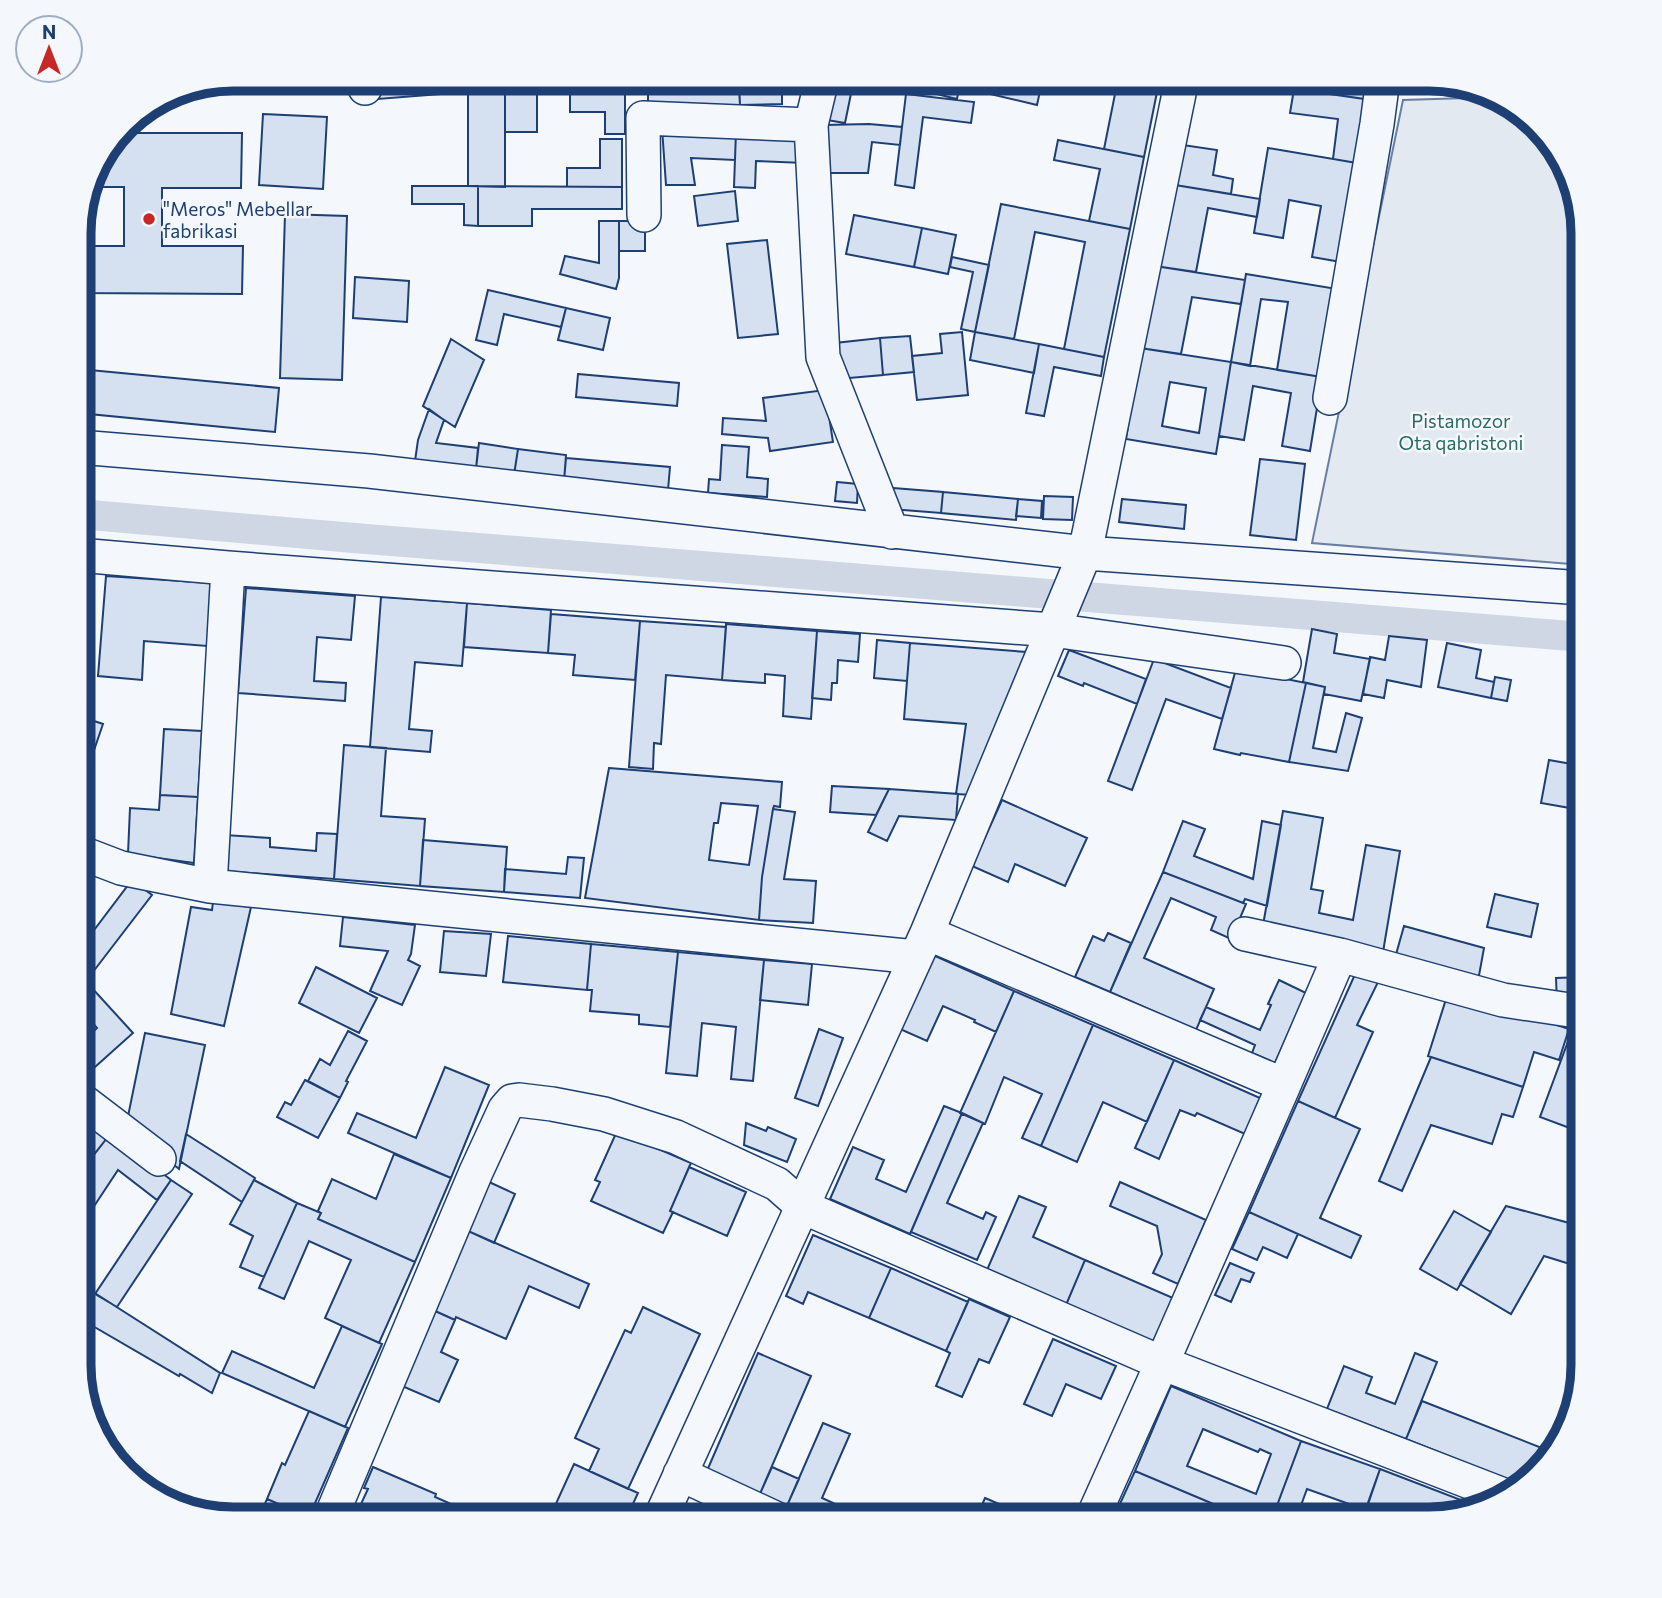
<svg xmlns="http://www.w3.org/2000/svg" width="1662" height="1598" viewBox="0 0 1662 1598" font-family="Commissioner,sans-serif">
  <rect width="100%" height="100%" fill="#f4f7fb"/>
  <path fill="#e3e9f0" stroke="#687fa3" stroke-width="2" d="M1500 97 1545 131 1572 174 1583 232V565L1312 543 1403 100Z"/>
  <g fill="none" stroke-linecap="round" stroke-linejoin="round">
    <path stroke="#cfd7e4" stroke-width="30" d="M79 514 354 538 1583 637"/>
  </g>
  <path fill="#d5e0f0" stroke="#1d3f73" stroke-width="2" fill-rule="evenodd" d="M377 79H439L440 94 378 99Z
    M535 79H552L551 88H535Z
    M552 79H648V92H551Z
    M648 79H689V82L739 81 740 105 648 106Z
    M829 79H854L845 123 821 119Z
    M862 79H908L906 88Z
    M914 79H930L945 82 946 79H961L957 99 912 88Z
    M961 79H1028L1042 82 1037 105 960 87Z
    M1118 79H1145L1159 82 1144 157 1104 149Z
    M1295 79H1368L1365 99 1294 89Z
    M782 87V104L740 105 739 88Z
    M1294 89 1365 99 1357 163 1333 159 1338 119 1290 113Z
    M468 91H505V187L468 186Z
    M505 91H537V132H505Z
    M570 92H625V134H605V112H570Z
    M906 94 974 102 971 123 923 117 914 188 895 185Z
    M263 114 327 117 323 189 259 185Z
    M869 124 902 127 900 145 872 142 868 173H825L824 125Z
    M662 128 736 131 735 160 691 158 695 185H666Z
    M736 131 806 134 804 163 756 161 755 188 734 187Z
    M119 133H242L241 188H162V246H243L242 294 79 293V246H124V187H88L94 165Z
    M600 139H622V187H567V168H600Z
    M1058 140 1144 157 1130 229 1089 221 1100 169 1054 160Z
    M1176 144 1217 150 1213 175 1233 179 1231 194 1169 184Z
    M1268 148 1357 163 1341 262 1312 257 1321 206 1289 200 1283 238 1254 233Z
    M1169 184 1260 199 1257 217 1208 208 1196 272 1155 266Z
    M412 186H478V226L464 225V204H412Z
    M478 186 622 187V209H532V226H478Z
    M735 191 738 221 698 226 694 196Z
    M1001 204 1130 229 1104 357 1064 349 1085 242 1035 232 1014 339 975 332Z
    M285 214 347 216 342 380 280 378Z
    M854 215 922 228 914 267 846 254Z
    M599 221H619V278L616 289 560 274 565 256 599 263Z
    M619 221H645V251H619Z
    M922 228 956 235 948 274 914 267Z
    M767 240 778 334 738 338 727 244Z
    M952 257 989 265 975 332 961 329 973 272 950 267Z
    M1155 266 1245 280 1241 304 1192 297 1181 354 1140 348Z
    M1246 274 1337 289 1322 377 1277 370 1288 302 1261 299 1250 366 1231 362Z
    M355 277 409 281 407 322 353 318Z
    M488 290 566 308 561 327 504 314 497 345 476 340Z
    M566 308 610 318 603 350 558 340Z
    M962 332 968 395 917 400 912 356 942 353 940 334Z
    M975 332 1039 344 1034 373 970 360Z
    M910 336 914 372 883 375 880 338Z
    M880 338 883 375 838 379 835 343Z
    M451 339 484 360 455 427 423 406Z
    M1039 344 1104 357 1101 376 1054 367 1044 416 1026 413Z
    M1140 348 1231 362 1216 454 1126 439ZM1170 382 1206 388 1199 433 1162 426Z
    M1231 362 1322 377 1310 451 1282 446 1291 393 1253 386 1244 440 1219 436Z
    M79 369 279 388 275 432 79 413Z
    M578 374 679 383 677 406 576 397Z
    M825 390 833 442 770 451 768 438 722 434 723 418 766 421 763 398Z
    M429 409 444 420 436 443 478 448 476 469 415 461 418 440Z
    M479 443 518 449 514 475 476 469Z
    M722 445 749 447 747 477 768 479 767 497 708 493 709 479 720 480Z
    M518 449 566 455 564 481 514 475Z
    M566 458 670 467 668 490 564 481Z
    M1260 459 1305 464 1296 540 1250 535Z
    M837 482 858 484 857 503 835 501Z
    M893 488 943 492 941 513 891 509Z
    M943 492 1018 499 1016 520 941 513Z
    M1044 496 1073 497 1072 520 1043 519Z
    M1018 499 1042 501 1041 518 1016 516Z
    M1122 499 1186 505 1184 529 1119 522Z
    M106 576 212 583 207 646 144 641 142 680 98 676Z
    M246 588 355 596 351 640 317 637 314 681 346 683 345 701 238 693Z
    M381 597 467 603 462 666 415 662 409 729 432 731 430 752 370 747Z
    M467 603 551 610 548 653 464 647Z
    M551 614 640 621 635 680 573 675 575 655 548 653Z
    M640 621 726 627 722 680 666 675 661 744 654 743 653 769 629 767Z
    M726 624 817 631 811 719 783 716 785 676 765 674V683L722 680Z
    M1312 629 1337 634 1334 653 1370 659 1361 701 1324 694 1325 687 1303 682Z
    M817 631 860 634 858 662 838 660 837 683H832L831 700 812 698Z
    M1389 636 1427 640 1421 687 1387 680 1384 698 1363 694 1370 657 1385 660Z
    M877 640 910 643 907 681 874 678Z
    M910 643 1027 652 974 795 956 794 966 724 904 719Z
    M1447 643 1481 650 1476 678 1494 682 1491 698 1438 687Z
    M1069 650 1146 679 1137 704 1084 683 1083 686 1058 676Z
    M1154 659 1231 688 1222 719 1166 699 1132 790 1108 781Z
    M1236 669 1306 683 1289 762 1241 753 1240 755 1214 749Z
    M1579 676 1583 677V716L1569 711Z
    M1495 677 1511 680 1507 701 1491 698Z
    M1306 683 1325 687 1313 748 1336 752 1346 713 1362 718 1348 771 1289 762Z
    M79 716 103 724 91 759 79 756Z
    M164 729 202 731 198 797 160 795Z
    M344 745 386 748 381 816 425 819 420 886 334 879Z
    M1549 760 1583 766V788L1574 787 1570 808 1541 803Z
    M609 768 782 782 780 807 774 806 773 809 762 877 759 920 585 898ZM721 803 758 806 749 865 709 860 714 823H718Z
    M832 786 889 789 876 815 830 812Z
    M889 789 958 794 956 820 899 816 887 841 868 832Z
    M160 795 198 797 194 863 128 854 130 808 159 810Z
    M1002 800 1087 838 1065 886 1015 864 1008 882 972 866Z
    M773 809 795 812 784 879 816 881 813 923 759 920 762 877Z
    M1283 811 1323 818 1311 889 1323 891 1319 913 1353 920 1366 845 1400 851 1383 952 1262 931Z
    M1183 821 1205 829 1194 856 1253 879 1262 821 1281 825 1267 906 1245 899 1243 903 1163 872Z
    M317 833 337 834 334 879 223 871 225 835 270 838V847L316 851Z
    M423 840 507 847 504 892 420 886Z
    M568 857 584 858 580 898 504 892 505 869 566 874Z
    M1163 872 1246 904 1231 939 1211 930 1216 917 1171 898 1144 958 1214 989 1196 1030 1110 992Z
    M132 880 152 895 86 981 79 973V943L82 939 85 942Z
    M1495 894 1538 904 1531 937 1487 927Z
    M213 902 251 907 224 1026 171 1014 191 907 212 910Z
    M343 917 415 925 411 954 408 960 420 966 402 1005 370 991 388 951 340 946Z
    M1404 926 1484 948 1478 981 1395 958Z
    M444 931 491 934 486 976 440 972Z
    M1108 933 1131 943 1110 992 1075 977 1093 936 1104 941Z
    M508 936 591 944 587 990 503 982Z
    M591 944 678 952 670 1027 639 1024V1015L590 1011 592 990H587Z
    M678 952 764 960 753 1081 731 1079 736 1027 702 1023 697 1076 666 1073Z
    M933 955 1014 991 996 1032 974 1022 975 1020 943 1006 927 1041 900 1029Z
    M764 960 812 964 808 1005 760 1000Z
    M316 967 377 998 359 1033 299 1003Z
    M1357 970 1381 976 1357 1025 1373 1032 1335 1118 1298 1101Z
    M81 976 133 1033 86 1075 79 1067V1028L87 1038 97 1028 79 1007V978Z
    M1583 977V1003H1557L1556 978Z
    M1279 980 1306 993 1275 1063 1252 1053 1255 1045 1200 1020 1206 1007 1260 1030 1271 1005 1268 1004Z
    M1014 991 1093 1025 1041 1146 1022 1138 1042 1094 1004 1077 985 1124 960 1113Z
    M1447 996 1502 1007 1569 1029 1559 1060 1534 1052 1523 1087 1428 1056Z
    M1093 1025 1174 1060 1147 1122 1103 1102 1077 1162 1041 1146Z
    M1573 1028 1583 1029V1071L1575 1094 1583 1097V1133L1540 1117Z
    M819 1029 843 1038 818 1106 795 1098Z
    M348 1031 367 1041 346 1081 348 1082 340 1098 308 1081 320 1059 330 1065Z
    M145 1033 205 1045 179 1169 126 1126Z
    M1431 1057 1523 1087 1513 1117 1502 1114 1492 1144 1431 1125 1402 1191 1379 1181Z
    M1174 1060 1260 1098 1245 1134 1197 1113 1195 1116 1180 1110 1159 1159 1135 1148Z
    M79 1067 86 1075 79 1079Z
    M445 1067 489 1085 451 1178 348 1133 357 1113 416 1138Z
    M305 1080 340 1098 318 1138 277 1117 285 1102 291 1105Z
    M1298 1101 1360 1129 1320 1218 1361 1236 1351 1258 1249 1212Z
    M944 1106 962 1113 910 1234 830 1199 853 1147 884 1160 876 1179 906 1192Z
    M79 1109 111 1133 80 1172H79Z
    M962 1113 983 1123 947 1203 983 1219 986 1212 996 1217 977 1260 911 1232Z
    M746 1123 766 1131 768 1127 796 1139 787 1162 744 1145Z
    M617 1131 691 1163 670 1211 673 1212 663 1233 591 1201 600 1182 595 1180Z
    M111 1133 171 1180 157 1200 118 1170 79 1229V1174Z
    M186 1134 255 1178 242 1202 180 1161Z
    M394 1154 451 1178 415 1262 318 1219 321 1213 318 1211 332 1179 376 1199Z
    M689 1167 746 1192 727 1236 670 1211Z
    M171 1180 192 1194 117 1307 95 1294Z
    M254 1180 297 1203 264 1277 240 1267 253 1236 230 1224Z
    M489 1182 515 1194 494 1243 468 1231Z
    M1120 1182 1206 1220 1178 1284 1153 1273 1162 1254 1157 1226 1110 1206Z
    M1019 1196 1046 1207 1033 1237 1085 1260 1066 1305 987 1270Z
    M297 1203 321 1213 318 1219 415 1262 379 1343 325 1318 351 1260 309 1241 284 1299 259 1288Z
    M1506 1206 1573 1224 1569 1239 1579 1242 1573 1265 1544 1256 1511 1314 1460 1284Z
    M1454 1211 1491 1232 1457 1290 1420 1269Z
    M1249 1212 1298 1234 1287 1258 1263 1247 1257 1260 1232 1249Z
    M468 1231 589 1284 579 1308 529 1286 506 1339 456 1317 455 1320 433 1310Z
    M813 1235 891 1268 869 1318 808 1292 803 1304 786 1296Z
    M1085 1260 1173 1298 1153 1342 1066 1305Z
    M1230 1263 1254 1273 1250 1282 1241 1279 1231 1302 1215 1295Z
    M891 1268 968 1302 946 1351 869 1318Z
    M79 1283 220 1373 212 1393 180 1374 179 1376 79 1318Z
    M969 1299 1010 1317 989 1363 979 1359 962 1397 936 1386 950 1353 946 1351Z
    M643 1307 700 1334 628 1489 589 1471 599 1449 575 1438 625 1330 631 1333Z
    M435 1311 455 1320 441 1352 458 1360 439 1402 402 1386Z
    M342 1326 382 1344 345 1427 222 1373 232 1351 314 1388Z
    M1053 1339 1116 1366 1101 1399 1066 1384 1052 1416 1024 1404Z
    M758 1353 811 1376 759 1496 706 1473Z
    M1415 1353 1437 1362 1406 1439 1327 1409 1344 1366 1372 1377 1366 1393 1395 1404Z
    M1171 1386 1301 1441 1272 1519H1249L1135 1471ZM1203 1429 1258 1452 1260 1449 1271 1454 1256 1494 1187 1466Z
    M1422 1401 1552 1452 1531 1481 1524 1486 1406 1439Z
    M309 1411 348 1428 309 1517 267 1499 282 1463 285 1465Z
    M823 1423 850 1434 822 1498 864 1517 863 1519H811L786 1508Z
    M1301 1441 1380 1469 1366 1510 1307 1489 1296 1519H1272Z
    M574 1464 638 1493 626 1519H549Z
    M373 1467 436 1494 435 1497 485 1519H354L368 1489 364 1488Z
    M772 1467 799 1479 786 1508 759 1496Z
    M1380 1469 1461 1500 1455 1514 1430 1519H1410L1391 1512 1388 1519H1377L1364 1514Z
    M1135 1471 1249 1519H1113Z
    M985 1498 1004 1506 999 1519H976Z
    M267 1499 309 1517 308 1519H258Z
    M1458 1507 1470 1511 1455 1514Z"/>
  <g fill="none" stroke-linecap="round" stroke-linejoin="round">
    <g stroke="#1d3f73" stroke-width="36">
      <path id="minor" d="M822 79 811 125 823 357 892 532
        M365 88V79
        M644 215 643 118 811 125
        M1330 398 1377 124 1383 79
        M79 447 369 471 1085 553 1583 588
        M79 555 228 568 1053 630 1284 663
        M79 852 121 868 210 886 916 957
        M210 886 228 568
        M927 933 1284 1085 1162 1363 1092 1519
        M1245 934 1340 955
        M1284 1085 1340 955 1503 1000 1583 1012
        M79 1098 159 1159
        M680 1474 777 1519
        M330 1519 476 1172 505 1109 512 1101 519 1100 552 1104 604 1114 676 1137 777 1184 803 1207 1162 1363 1506 1496
        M660 1519 927 933 1085 553 1182 79"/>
    </g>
    <use href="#minor" stroke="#f4f7fb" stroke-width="33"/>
  </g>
  <circle fill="#c62828" stroke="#f4f7fb" stroke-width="2.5" cx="149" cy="219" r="7"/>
  <g text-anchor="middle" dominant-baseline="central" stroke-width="5" stroke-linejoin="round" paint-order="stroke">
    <g font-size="19" fill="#1d3f73" stroke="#f4f7fb" text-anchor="start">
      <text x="163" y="208">"Meros" Mebellar<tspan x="163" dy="22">fabrikasi</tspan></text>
    </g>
    <g font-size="19" fill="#2c6c60" stroke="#f4f7fb">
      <text x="1461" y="420">Pistamozor<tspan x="1461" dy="22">Ota qabristoni</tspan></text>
    </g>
  </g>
  <path d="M0 0H1662V1598H0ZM233 91H1429A142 142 0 0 1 1571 233V1365A142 142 0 0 1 1429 1507H233A142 142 0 0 1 91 1365V233A142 142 0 0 1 233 91Z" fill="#f4f7fb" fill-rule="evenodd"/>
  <path fill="none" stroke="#1d3f73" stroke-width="9" d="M233 91H1429A142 142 0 0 1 1571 233V1365A142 142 0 0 1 1429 1507H233A142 142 0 0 1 91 1365V233A142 142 0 0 1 233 91Z"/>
  <g transform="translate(49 49)"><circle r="33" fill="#f4f7fb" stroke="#9eadc5" stroke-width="2"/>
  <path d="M0-5L12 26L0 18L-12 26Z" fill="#c62828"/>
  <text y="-10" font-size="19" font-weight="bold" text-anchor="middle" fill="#1d3f73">N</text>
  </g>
</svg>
